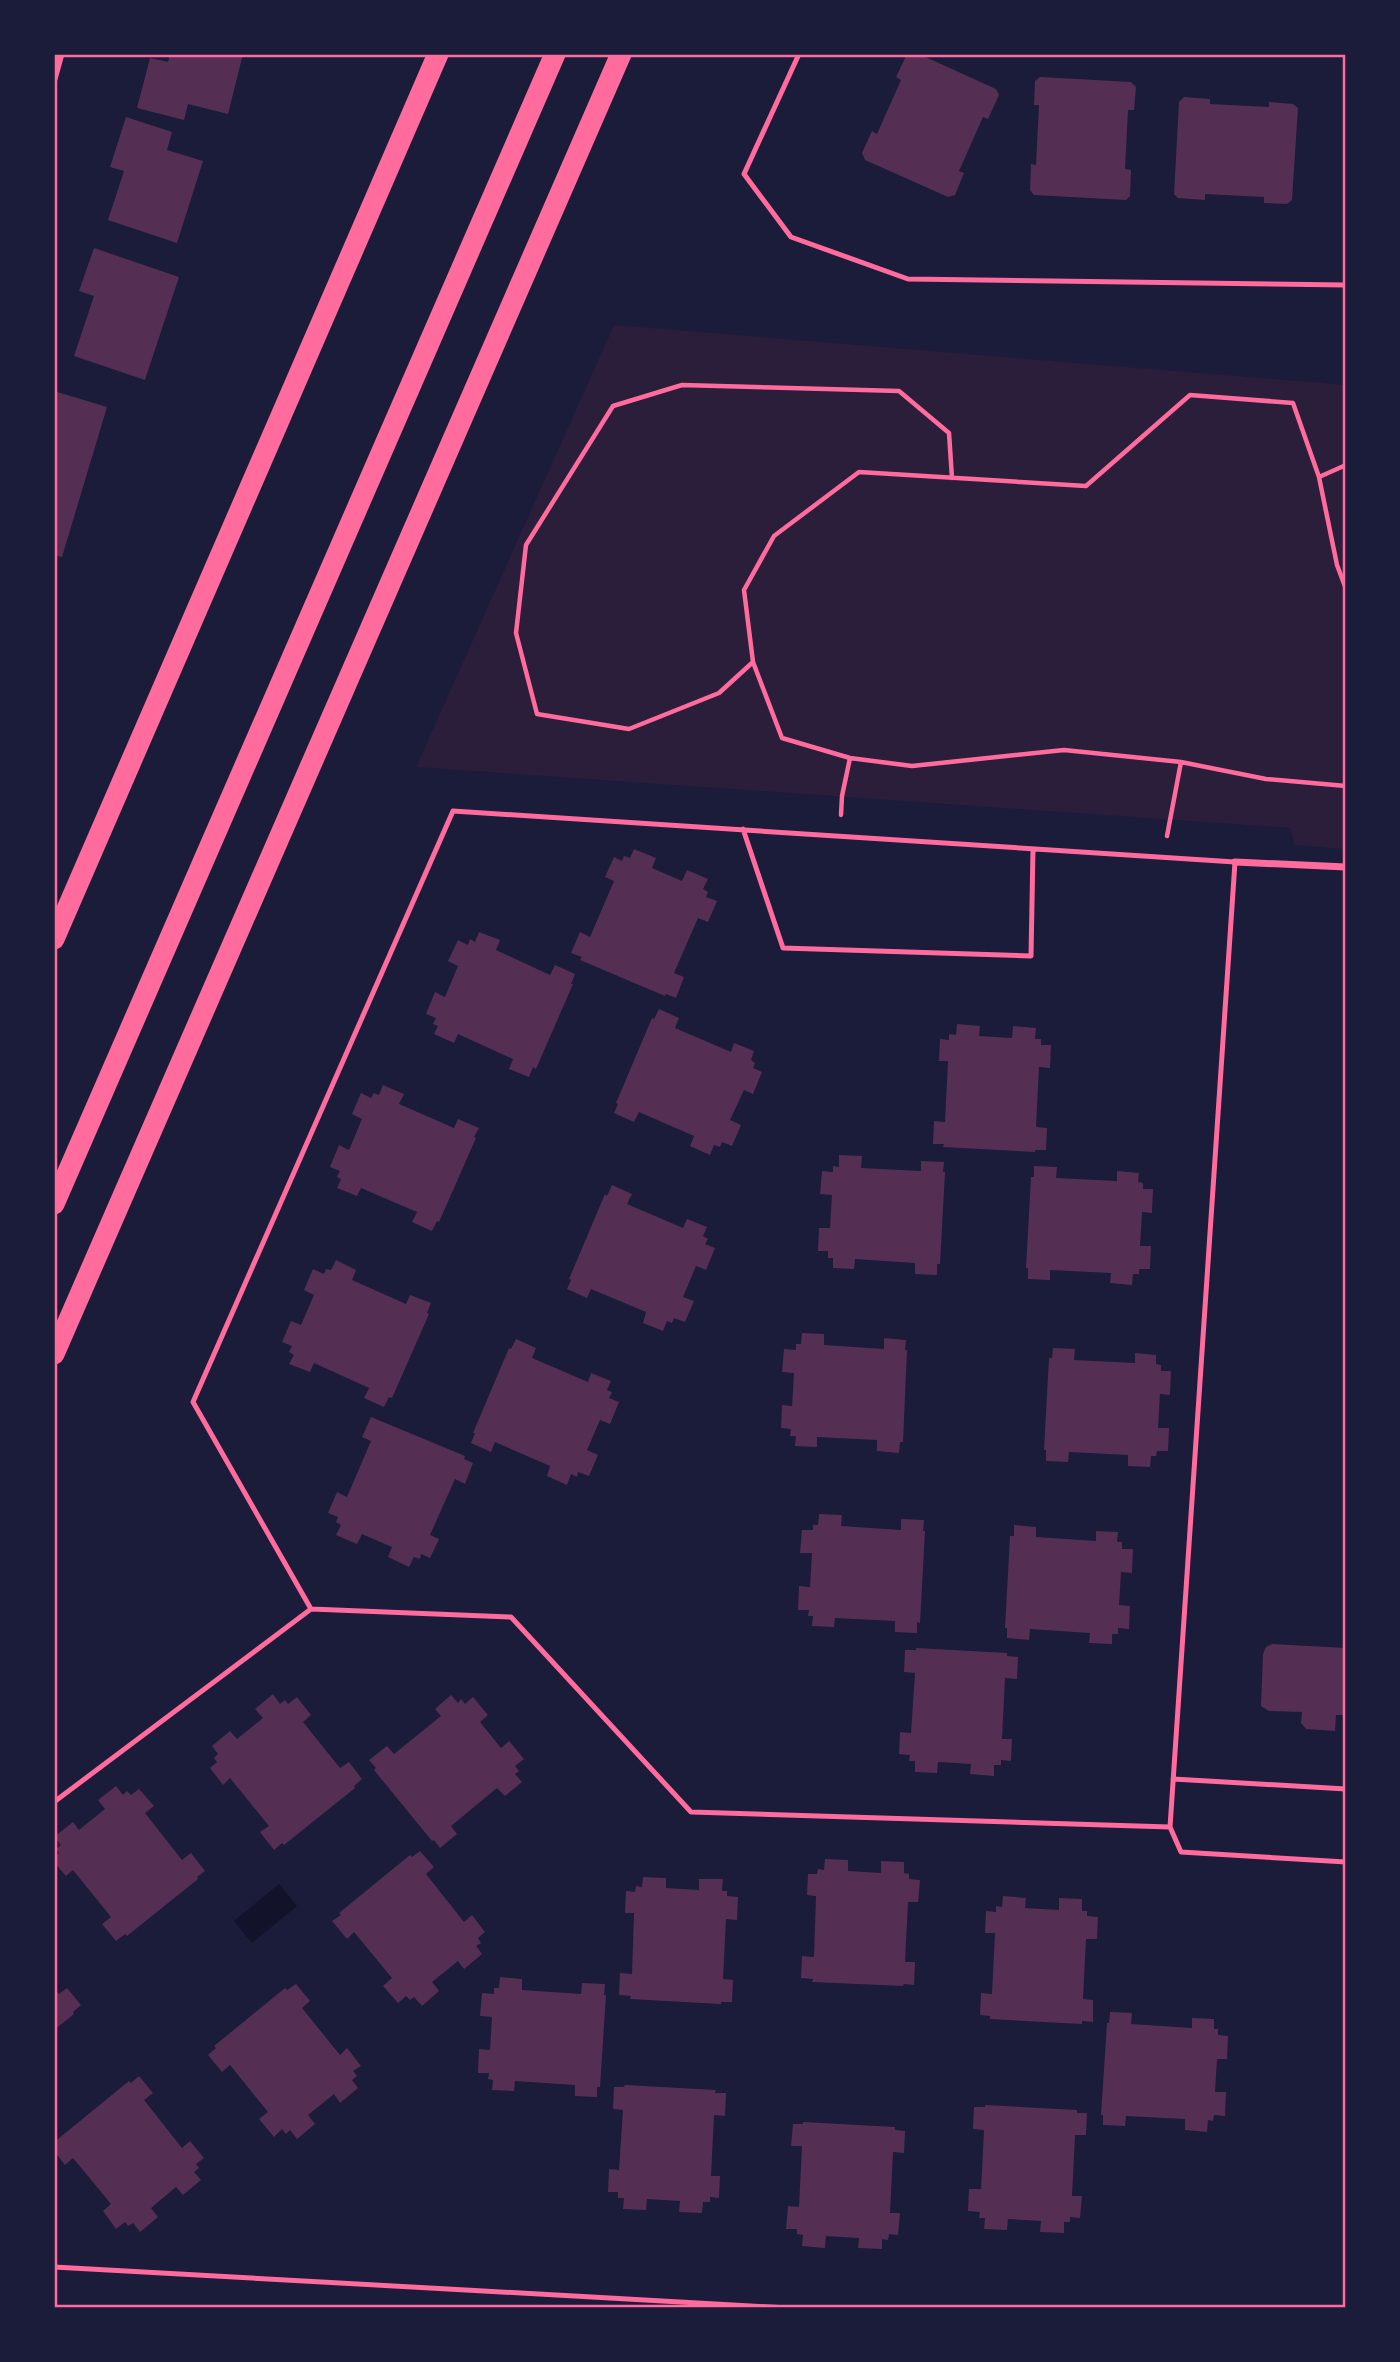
<svg xmlns="http://www.w3.org/2000/svg" width="1400" height="2362" viewBox="0 0 1400 2362" font-family="'Alegreya Sans',sans-serif">
  <rect width="100%" height="100%" fill="#1b1b3a"/>
  <path fill="#2a1e3b" d="M614 325 1346 385V849L1294 845 1291 828 416 767Z"/>
  <path fill="#12122b" d="M279 1884 297 1906 252 1943 234 1921Z"/>
  <path fill="#542f53" d="M170 54H243L228 114 188 104 184 120 137 108 150 58 168 62Z
    M907 54H919L996 89 999 95 988 119 983 117 959 171 964 173 955 195 948 197 865 160 862 153 872 131 877 134 901 80 896 77Z
    M1040 77 1131 82 1136 87 1134 110H1128L1125 169 1131 170 1130 196 1126 200 1034 195 1030 190 1031 164 1036 165 1039 105H1034L1035 81Z
    M1184 97 1210 99V104L1269 107V102L1293 104 1298 108 1292 200 1287 204 1264 203V197L1205 194V200L1178 198 1174 194 1179 102Z
    M126 117 172 132 167 150 203 161 177 243 108 220 124 171 110 167Z
    M94 248 179 277 145 380 74 356 94 296 79 291Z
    M54 391 107 407 62 557 54 555Z
    M634 849 656 858 652 868 682 881 687 870 708 879 703 889 708 892 706 897 717 901 708 922 698 918 674 973 684 977 676 998 666 994 665 996 580 960 582 957 571 953 580 932 590 937 614 881 605 877 614 857 622 861 624 856 630 858Z
    M479 932 500 940 496 950 550 975 555 965 575 974 571 984H573L536 1069 533 1067 529 1077 509 1069 513 1059 458 1034 454 1043 434 1034 438 1026 433 1024 436 1018 426 1014 435 992 445 997 458 966 448 961 458 940 468 945 470 939 475 942Z
    M659 1009 679 1018 675 1028 731 1052 734 1043 754 1051 751 1060 755 1063 753 1068 762 1072 753 1094 744 1090 730 1120 741 1125 732 1146 722 1142 720 1147 714 1145 710 1155 690 1146 694 1136 639 1112 634 1122 614 1113 618 1104 616 1103 652 1018 654 1019Z
    M957 1024 980 1026 979 1036 1012 1038 1013 1026 1036 1028 1035 1039H1041V1045H1051L1050 1068 1039 1067 1036 1127 1047 1128 1046 1150H1035V1152L943 1147 944 1144H933L934 1121 945 1122 948 1061H939L940 1039 949 1040V1034L956 1035Z
    M383 1085 404 1094 399 1104 454 1128 458 1119 479 1128 474 1137 476 1138 439 1222 437 1221 432 1231 412 1222 417 1212 361 1188 357 1196 337 1188 341 1179 337 1177 340 1171 330 1167 339 1145 349 1150 362 1119 352 1114 361 1093 371 1098 374 1093 379 1095Z
    M839 1155 862 1156 861 1168 921 1171V1161L944 1162 943 1172H945L940 1264H937V1275L915 1274V1263L855 1259 854 1269 833 1268V1258H828V1251H818L819 1228H830L832 1195 820 1194 822 1171 833 1172V1166L839 1167Z
    M1034 1166 1057 1167 1056 1178 1117 1181V1171L1139 1173 1138 1182 1143 1183V1189H1153L1152 1213 1142 1212 1140 1246H1151L1150 1269H1139V1274H1133L1132 1285 1110 1283 1111 1273 1050 1270V1280L1028 1279V1268H1026L1031 1177H1034Z
    M612 1185 632 1194 627 1204 683 1228 687 1219 707 1227 703 1236 708 1239 705 1244 715 1248 706 1270 696 1266 683 1297 694 1301 685 1322 674 1318 672 1323 667 1321 663 1331 643 1323 646 1312 591 1289 587 1298 567 1289 571 1280 569 1279 605 1194 607 1196Z
    M336 1260 356 1270 352 1280 406 1304 410 1295 431 1303 427 1313 429 1314 392 1398 389 1397 384 1407 364 1398 369 1388 314 1363 310 1372 289 1364 294 1355 289 1352 292 1346 282 1342 291 1321 301 1325 314 1295 304 1290 313 1269 324 1274 326 1269 331 1270Z
    M802 1333 824 1334V1345L884 1349V1338L906 1340 905 1350H907L903 1442H900L899 1453 877 1451V1440L817 1437V1447L795 1446 796 1436H790L791 1429 781 1428 782 1405 792 1406 794 1373 782 1372 784 1349 796 1350V1344H801Z
    M516 1339 536 1348 532 1358 588 1382 591 1373 611 1381 607 1390 612 1392 609 1398 619 1402 610 1424 600 1420 587 1450 598 1455 589 1476 578 1472 577 1477 571 1474 567 1485 547 1476 550 1466 495 1442 491 1452 471 1443 475 1433H473L509 1348 511 1349Z
    M1053 1348 1075 1349 1074 1360 1135 1363V1353L1156 1355V1364L1161 1365V1371H1171L1170 1395 1160 1394 1158 1428H1169L1168 1451H1157L1156 1456H1151L1150 1467 1128 1466V1455L1069 1452 1068 1462 1046 1461V1450H1044L1049 1358H1052Z
    M371 1417 465 1456 464 1459 473 1463 465 1484 455 1479 430 1535 439 1539 430 1558 421 1554 420 1559 414 1557 409 1567 388 1557 392 1547 362 1534 357 1544 336 1535 341 1525 336 1522 338 1517 328 1513 337 1492 347 1497 371 1441 362 1437Z
    M819 1514 842 1515 841 1526 901 1530V1519L924 1520 923 1531H925L920 1623 917 1622V1633L895 1632V1621L835 1618 834 1627 812 1626 813 1616H808L809 1610H798L799 1586 810 1587 812 1553H800L802 1530H813V1525H818Z
    M1014 1525 1036 1527V1537L1096 1541V1531L1118 1532 1117 1542H1122V1549H1133L1132 1573 1121 1572 1119 1605 1130 1606 1129 1629 1118 1628V1634H1112V1644L1089 1643 1090 1633 1030 1629 1029 1640 1007 1638V1628H1005L1010 1536H1014Z
    M1272 1644 1346 1648V1715H1336L1335 1731 1306 1729 1301 1723 1302 1712 1269 1711 1261 1706 1263 1654 1266 1647Z
    M916 1648 1007 1653V1656L1018 1657 1017 1679 1005 1678 1002 1739H1012L1011 1761 1001 1760V1765H994V1776L970 1774 971 1764 938 1762 937 1773 915 1772V1761H909L910 1755 899 1754 900 1732 911 1733 915 1673 904 1672 905 1650H916Z
    M273 1694 280 1704 285 1700 288 1704 297 1697 311 1715 303 1722 340 1768 349 1762 362 1779 354 1786 355 1788 284 1845 282 1843 274 1850 260 1832 269 1826 230 1778 223 1785 210 1768 217 1762 214 1758 218 1754 212 1746 230 1731 237 1739 263 1718 255 1709Z
    M451 1695 458 1703 461 1699 465 1704 473 1697 488 1715 480 1722 501 1748 509 1741 524 1759 515 1766 519 1771 515 1774 522 1782 505 1796 497 1788 451 1826 457 1834 440 1848 434 1840 432 1841 374 1770 376 1768 369 1760 387 1746 394 1754 441 1716 435 1709Z
    M116 1786 123 1795 127 1791 131 1795 139 1789 154 1806 145 1813 182 1860 191 1853 205 1871 197 1877 198 1879 127 1936 125 1934 116 1941 102 1924 111 1917 73 1870 66 1876 54 1862V1857L59 1853 56 1849 61 1845 54 1837 73 1822 79 1830 105 1809 98 1800Z
    M420 1851 434 1867 426 1874 464 1922 472 1915 485 1932 478 1938 481 1943 476 1946 482 1954 464 1969 458 1961 432 1982 439 1991 422 2006 414 1997 410 2000 406 1996 398 2003 383 1986 392 1978 354 1932 347 1939 332 1921 341 1915 339 1913 410 1855 412 1857Z
    M825 1859 848 1860V1871L881 1873V1861L904 1862V1873L909 1874V1879L920 1880 918 1902H908L905 1962H915L914 1985 904 1984 903 1986 812 1982 813 1979 801 1978 802 1956 814 1957 816 1896 807 1895 808 1874H817L818 1869 824 1870Z
    M643 1877 666 1878V1888L699 1890V1879H723L722 1891H727V1896L738 1897 737 1920 726 1919 723 1979 733 1980 732 2002H721V2004L630 1999 631 1996 619 1995 620 1973 632 1974 634 1913H625L626 1891 635 1892 636 1886 642 1887Z
    M1003 1896 1026 1898 1025 1908 1059 1910V1898L1082 1899V1911H1087V1916L1098 1917 1097 1939H1086L1083 1999 1093 2000V2022L1082 2021V2024L990 2019V2016L980 2015 981 1993 992 1994 995 1933H985L986 1911 996 1912V1906L1002 1907Z
    M500 1977 522 1979V1990L581 1994 582 1983 605 1984 604 1995H606L600 2087H597V2097L575 2096V2085L515 2081 514 2091 492 2090 493 2080 488 2079 489 2073H478L479 2049 490 2050 492 2017 480 2016 482 1993 494 1994V1988H499Z
    M296 1984 310 2001 302 2008 340 2055 347 2048 361 2066 353 2071 357 2076 352 2080 358 2088 340 2103 334 2094 308 2115 315 2124 297 2139 290 2130 286 2134 282 2129 274 2137 259 2119 268 2112 230 2065 222 2072 208 2055 216 2048 214 2046 285 1988 287 1990Z
    M67 1988 81 2005 73 2012 74 2014 54 2030V1989L59 1994Z
    M1110 2012 1132 2013 1131 2024 1192 2028V2018L1214 2019V2029H1218V2035L1228 2036 1227 2059H1217L1215 2092H1226L1225 2116 1214 2115 1213 2121 1208 2120 1207 2132 1185 2130V2119L1126 2116 1125 2126 1103 2125V2115H1101L1107 2023H1109Z
    M139 2076 153 2093 144 2100 182 2148 190 2141 204 2158 196 2164 199 2168 194 2172 201 2180 183 2195 176 2187 151 2208 158 2217 140 2232 133 2223 128 2226 125 2222 116 2229 103 2211 111 2204 73 2158 65 2165 54 2151V2144L58 2139 129 2081 131 2083Z
    M625 2085 716 2090 715 2093H726L725 2116 714 2115 711 2176H720L719 2198 710 2197V2202H703L702 2213 679 2212 680 2201 647 2199 646 2210 623 2209 624 2198H618V2192H608L609 2169 619 2170 623 2110 613 2109 614 2087H624Z
    M985 2105 1077 2110V2113H1087L1086 2135H1075L1072 2196H1082L1080 2218 1070 2217V2222H1064V2233L1040 2232 1041 2221 1008 2219 1007 2230 984 2229 985 2218H979L980 2212 968 2211 969 2189H981L984 2130 973 2129 974 2107H985Z
    M803 2122 895 2127V2130L905 2131 904 2153 893 2152 890 2213H900L898 2235 889 2234 888 2240 882 2239V2249L858 2248 859 2238 826 2236 825 2248 802 2246 803 2235 797 2234V2229H786L788 2206 799 2207 802 2146H791L793 2124H803Z"/>
  <g fill="none" stroke-linecap="round" stroke-linejoin="round">
    <path stroke="#ff6b9d" stroke-width="4.5" d="M1319 477 1346 465
      M1346 589 1337 565 1319 477 1293 403 1190 395 1086 486 859 472 774 536 744 590 753 662 782 738 850 758 912 766 1064 750 1181 762 1266 779 1346 786
      M753 662 719 693 629 729 537 714 516 633 526 545 613 406 682 385 899 391 949 433 952 478
      M841 815 842 796 850 758
      M1167 836 1181 762"/>
    <path stroke="#ff6b9d" stroke-width="5" d="M799 54 744 174 791 237 908 279 1346 285
      M743 829 783 948 1031 956 1033 849
      M311 1609 193 1402 453 811 1235 862 1170 1827 1181 1852 1346 1862
      M1173 1779 1346 1789
      M54 1802 311 1609 511 1617 691 1812 1170 1827
      M54 2267 788 2308"/>
    <path stroke="#ff6b9d" stroke-width="7" d="M54 79 61 54
      M1235 862 1346 867"/>
    <path stroke="#ff6b9d" stroke-width="21" d="M54 939 438 54
      M54 1204 555 54
      M54 1354 621 54"/>
  </g>
  <rect width="1400" height="2362" fill="none" stroke="#1b1b3a" stroke-width="112"/>
  <rect x="56" y="56" width="1288" height="2250" fill="none" stroke="#ff6b9d" stroke-width="2.5"/>
</svg>
